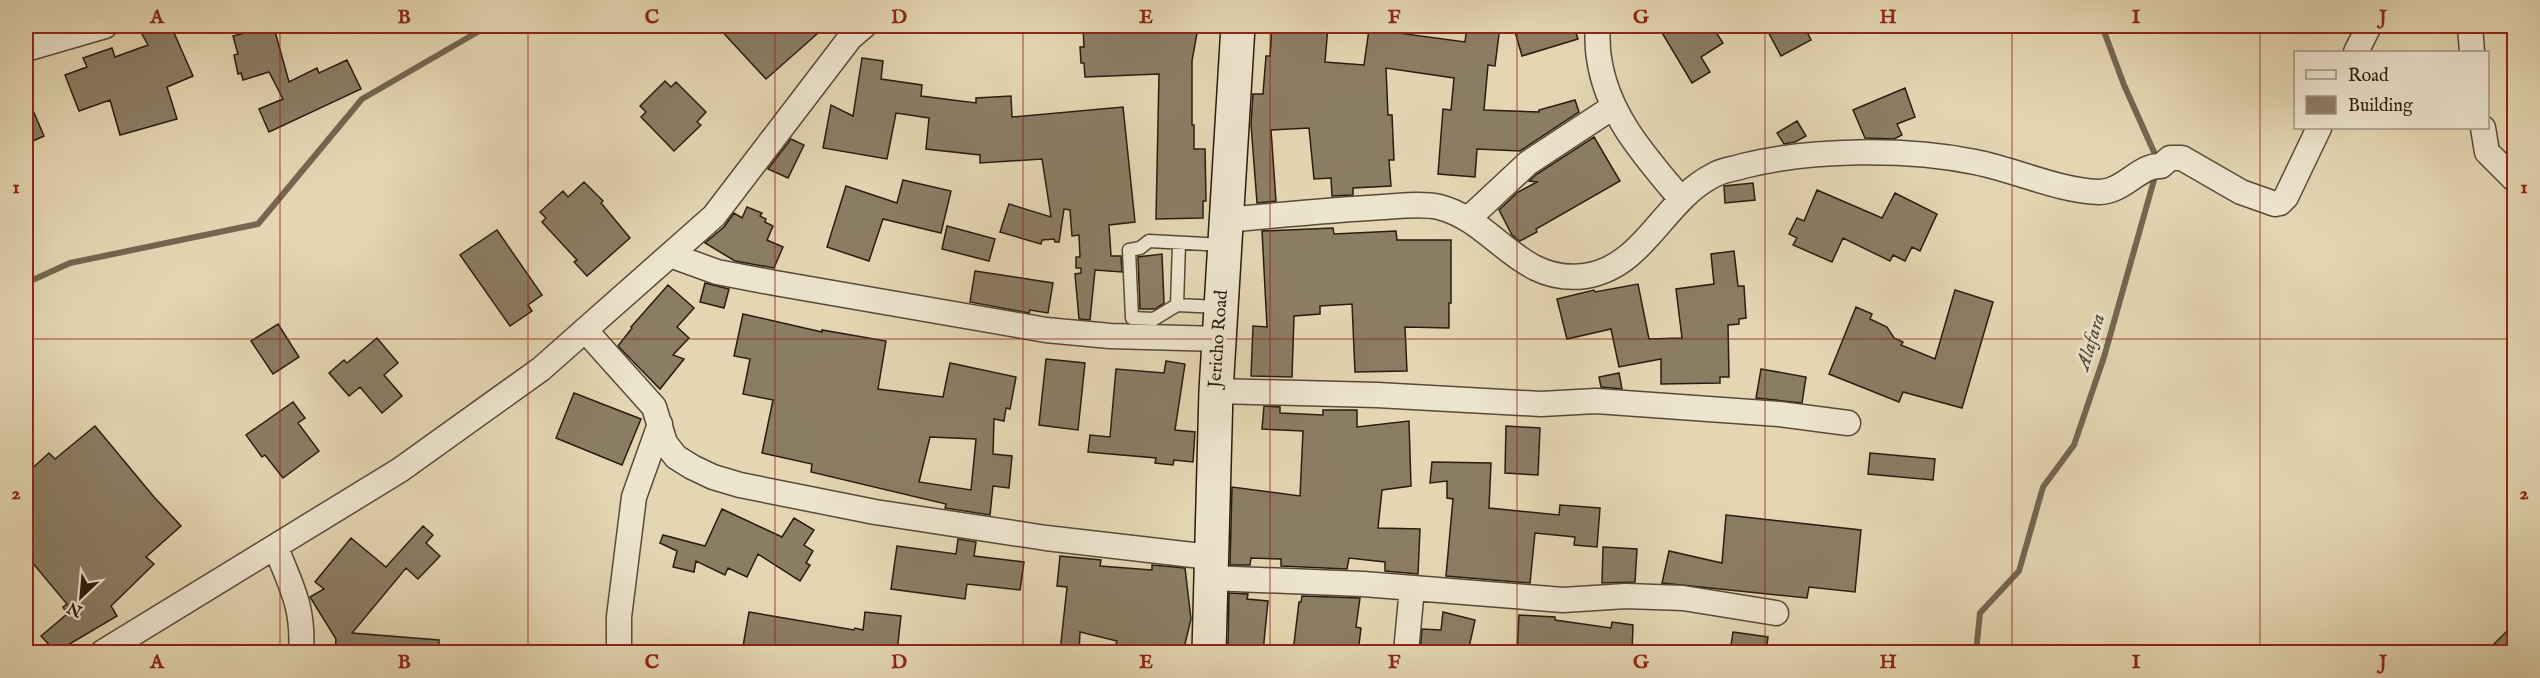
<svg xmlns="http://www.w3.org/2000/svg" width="2540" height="678" viewBox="0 0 2540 678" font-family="'IM FELL English',serif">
  <rect width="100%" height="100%" fill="#e4d6b3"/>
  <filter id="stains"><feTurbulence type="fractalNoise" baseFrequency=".00333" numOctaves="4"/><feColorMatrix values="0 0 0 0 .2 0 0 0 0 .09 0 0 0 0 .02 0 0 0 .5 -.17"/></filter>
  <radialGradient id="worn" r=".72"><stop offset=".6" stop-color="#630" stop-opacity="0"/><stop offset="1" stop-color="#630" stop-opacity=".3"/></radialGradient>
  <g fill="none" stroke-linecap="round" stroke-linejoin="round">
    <path stroke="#746650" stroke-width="6" d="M2102 26 2124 85 2158 161
      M26 283 70 263 258 224 362 99 488 26
      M1976 652 1980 613 2019 571 2043 487 2074 445 2104 357 2156 173"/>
  </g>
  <path fill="#8b7d64" stroke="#2a1c0f" stroke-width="1.5" fill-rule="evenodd" d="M161 26H171L193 76 167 87 177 119 120 135 110 100 79 111 65 75 87 67 83 58 112 48 115 57 148 45 142 34Z
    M717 26H826L766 79Z
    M1132 26 1197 33 1192 61V125H1194V149H1205L1206 201H1203V218L1156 219 1159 74 1085 77 1084 63H1081L1080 47H1084L1083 27Z
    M1272 26H1328L1325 62 1364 65 1369 29 1465 42 1467 26H1500L1495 66 1488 65 1484 110 1539 112V110L1575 100 1579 112 1520 151 1477 149 1475 177 1438 174 1443 109 1451 110 1454 78 1386 68 1388 115H1392L1394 160H1389L1391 186 1353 188V195L1332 196 1331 178 1314 179 1309 128 1271 130 1276 201 1257 203 1251 124 1253 94H1263L1266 56H1270Z
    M1523 26H1574L1578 39 1522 56 1514 28Z
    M1658 26H1712L1723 43 1701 57 1710 72 1692 83Z
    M1765 26H1804L1811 40 1781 56Z
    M274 28 289 82 317 68 319 73 347 60 361 89 269 132 259 109 283 99 269 72 243 80 241 73 238 74 234 55 238 54 233 36 260 29 261 31Z
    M862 58 883 61 881 79 922 85 921 96 976 103V98L1011 96 1012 117 1123 107 1135 222 1109 225 1111 256H1121L1122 272 1095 270 1090 320 1079 319 1075 274 1081 273V268H1076V257H1080L1079 235 1072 236 1070 210 1064 209 1059 242H1055L1054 239 1042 240 1041 244 1000 232 1009 204 1051 217 1042 159 980 163V155L926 149 929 118 896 113 887 159 823 148 831 105 853 116Z
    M665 81 671 87 676 82 706 112 697 122 701 125 674 151 641 117 646 112 640 106Z
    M1905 88 1915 117 1897 124 1902 135 1894 139 1865 138 1853 110Z
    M26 94 44 136 26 144Z
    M1797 121 1806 136 1795 142 1784 144 1777 133Z
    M1594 137 1620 181 1536 229 1537 232 1520 241 1517 239 1512 235 1499 210 1518 192 1537 182 1529 181 1537 174Z
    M791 139 804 145 788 178 768 169Z
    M903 180 951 191 941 233 883 219 869 261 827 247 846 186 897 203Z
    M584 182 603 201 601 203 630 238 587 276 574 262 577 260 542 222 546 218 540 212 563 191 568 197Z
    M1753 183 1755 200 1725 203 1724 186Z
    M1817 190 1882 218 1895 193 1937 214 1920 251 1912 247 1905 261 1893 255 1890 261 1843 238 1832 262 1793 245 1797 238 1789 234 1797 218 1804 221Z
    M747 207 762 213 760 216 766 219 765 222 773 226 767 240 783 247 774 268 735 261 705 243 724 227 734 213 742 218Z
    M947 226 995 239 989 261 942 249Z
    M1333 228 1334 234 1396 231 1397 240H1451V303H1449V328L1405 327 1407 371 1355 372 1352 304 1320 306V314L1294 316 1292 377 1251 376 1253 326 1267 327 1262 231Z
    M497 230 542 295 528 305 532 311 510 326 460 255Z
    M1734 251 1738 286H1744L1746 318 1739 319V324L1728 325 1729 377H1720V383L1661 384V359L1619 367 1611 329 1567 339 1557 299 1594 290 1595 292 1638 284 1649 339 1682 338 1676 289 1714 284 1711 254Z
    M1162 254 1164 303 1155 309H1140L1138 257Z
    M975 271 1053 283 1048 313 1030 310 1029 313 970 302Z
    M705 283 729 289 724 308 700 302Z
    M668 285 694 308 677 327 689 338 673 355 684 359 660 389 618 346 632 328 631 327Z
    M1955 290 1993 302 1962 408 1903 392 1899 402 1829 374 1856 307 1872 314 1870 319 1887 327 1894 338 1903 342 1901 345 1935 359Z
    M743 314 822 332V330L886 341 878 389 943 397 950 363 1016 377 1010 409 1006 408 1004 421 994 419 993 454 1012 456 1009 488 993 486 990 515 945 508 946 504 811 472 812 464 762 453 773 400 743 394 750 359 734 356ZM930 437 976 439 971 490 919 482Z
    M278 324 299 357 273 374 251 341Z
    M377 338 398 363 384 375 402 396 382 413 360 387 349 396 329 373 344 360 347 363Z
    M1046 359 1085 363 1078 430 1039 425Z
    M1166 361 1185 364 1175 430 1195 432 1193 462 1174 460 1173 465 1155 463 1156 458 1088 452 1090 435 1110 437 1116 369 1164 373Z
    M1761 369 1806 377 1802 403 1756 398Z
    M1619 373 1622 389 1601 387 1599 377Z
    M574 393 641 419 622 465 556 438Z
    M293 402 305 418 298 423 319 451 283 478 265 455 262 457 246 435Z
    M1264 406 1280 407V413L1323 415V410H1357V427L1409 421 1411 486 1382 490 1378 528 1420 529 1418 574 1385 571V562L1349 558 1347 569 1281 566V559L1251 558 1250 565H1230L1232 487 1300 496 1303 431 1262 429Z
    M95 426 154 497 181 526 146 557 154 564 111 606 117 616 56 652 41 636 67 614 63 607 67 604 26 555V474L49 453 55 459Z
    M1506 426 1540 428 1538 475 1505 473Z
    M1870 453 1935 459 1933 480 1868 474Z
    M1432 462 1491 463 1489 508 1559 515 1560 505 1600 508 1597 547 1574 545 1575 537 1535 533 1530 583 1446 576 1453 499 1447 498V481L1430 483Z
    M722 509 782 537 794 518 814 530 804 545 813 551 806 563 810 565 800 581 758 554 747 577 728 568 725 575 696 561 694 572 673 567 677 551 660 543 663 535 705 546Z
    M1726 515 1861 530 1855 592 1809 587 1807 598 1662 583 1669 551 1722 563Z
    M423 526 433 535 426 543 440 556 418 579 406 568 352 633 439 640V652H335L336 639 310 597 324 589 315 582 351 538 386 567Z
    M958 539 976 542 974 556 1024 562 1020 590 967 584 965 599 891 589 897 546 956 554Z
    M1603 547 1637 549 1635 582 1602 583Z
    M1060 556 1101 560 1100 566 1152 570V565L1185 568 1191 619 1183 652H1114L1117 641 1080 632 1079 652H1060L1067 587 1057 586Z
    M1229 593 1248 594 1247 599 1268 601 1263 652H1228Z
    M1302 596 1360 598 1356 627 1361 628 1358 652H1293L1299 602H1301Z
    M749 612 854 630 855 628 863 630 865 612 901 616 897 652H742Z
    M1443 612 1475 620 1468 652H1420L1422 629 1441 630Z
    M1519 615 1555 617V620L1611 628 1612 622 1633 625 1632 652H1517Z
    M2514 624V652H2486Z
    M1733 632 1768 637 1766 652H1730Z"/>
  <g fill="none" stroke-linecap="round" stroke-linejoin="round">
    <g stroke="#584a38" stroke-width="15">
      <path id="lane" d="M1177 305 1179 243
        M1219 307 1177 305 1154 319 1132 318 1129 250 1140 248 1149 241 1224 245"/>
    </g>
    <g stroke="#584a38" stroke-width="27">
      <path id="street" d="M1597 26C1598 36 1597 48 1599 58 1607 115 1645 156 1680 198
        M2470 26 2472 52
        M26 49 105 26
        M2356 52 2369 26
        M2483 128 2487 152 2514 179
        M1468 219 1528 163 1613 107
        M1226 220C1279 215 1330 210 1383 207 1400 206 1422 203 1439 207 1495 221 1519 285 1585 276 1645 267 1663 200 1714 175 1722 170 1734 169 1743 166 1810 149 1906 148 1975 162 2016 170 2056 190 2098 192 2123 193 2140 164 2161 166L2170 158H2182L2241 192 2275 204 2280 203 2286 197 2319 128
        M670 255 717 272 775 283 1046 330 1110 336 1220 339
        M585 330 654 407 665 443 676 457 692 467 713 477 740 485 875 512 1046 538 1210 557
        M1216 391 1377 395 1541 404 1596 401 1779 414 1848 423
        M276 548C292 588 304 608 301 652
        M1210 578 1363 584 1563 600 1626 596 1683 598 1776 613
        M103 652 400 470 541 369 714 216 850 38 864 26
        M619 652V617L634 497 660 424
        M1406 652 1412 588"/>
    </g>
    <g stroke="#2a1c0f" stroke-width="36">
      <path id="secondary" d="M1209 652 1216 391 1238 26"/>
    </g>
    <use href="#lane" stroke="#ede4ce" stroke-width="12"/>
    <use href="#street" stroke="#ede4ce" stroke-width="24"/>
    <use href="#secondary" stroke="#ede4ce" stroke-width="33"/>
  </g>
  <path fill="none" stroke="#8f2418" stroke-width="1.5" stroke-opacity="0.55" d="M280 26V652M528 26V652M775 26V652M1023 26V652M1270 26V652M1517 26V652M1765 26V652M2012 26V652M2260 26V652M26 339H2514"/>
  <g text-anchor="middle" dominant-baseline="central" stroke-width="6" stroke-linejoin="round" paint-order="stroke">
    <g font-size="18" fill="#2a1c0f" stroke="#ede4ce">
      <text transform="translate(1219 339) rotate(-86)">Jericho Road</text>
    </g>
    <g font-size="20" font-style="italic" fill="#554735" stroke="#ede4ce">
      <text transform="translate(2091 342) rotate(-73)">Alafara</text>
    </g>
  </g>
  <rect width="2540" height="678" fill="none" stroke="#e4d6b3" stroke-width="66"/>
  <rect x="2294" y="51" width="195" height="78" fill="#ede4ce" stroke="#9f9482" stroke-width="1.5"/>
  <rect x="2306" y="70" width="30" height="9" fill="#ede4ce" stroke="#9f9482" stroke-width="1.5"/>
  <text x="2348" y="81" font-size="18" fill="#2a1c0f">Road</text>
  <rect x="2306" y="96" width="30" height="18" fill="#8b7d64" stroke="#9f9482" stroke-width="1.5"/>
  <text x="2348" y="111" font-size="18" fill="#2a1c0f">Building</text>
  <g transform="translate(81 597) rotate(206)" stroke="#ede4ce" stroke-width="4.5" paint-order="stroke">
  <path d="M0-4.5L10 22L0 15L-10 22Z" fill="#2a1c0f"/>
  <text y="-9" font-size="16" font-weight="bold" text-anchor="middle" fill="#2a1c0f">N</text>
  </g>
  <rect x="33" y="33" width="2474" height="612" fill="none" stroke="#8f2418" stroke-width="2"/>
  <g font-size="20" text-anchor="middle" font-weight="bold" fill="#8f2418">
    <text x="157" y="23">A</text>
    <text x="404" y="23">B</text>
    <text x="652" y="23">C</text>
    <text x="899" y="23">D</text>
    <text x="1146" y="23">E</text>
    <text x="1394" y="23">F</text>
    <text x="1641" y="23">G</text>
    <text x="1888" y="23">H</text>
    <text x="2136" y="23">I</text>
    <text x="2383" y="23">J</text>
    <text x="16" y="193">1</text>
    <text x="2524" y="193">1</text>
    <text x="16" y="499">2</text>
    <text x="2524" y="499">2</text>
    <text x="157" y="668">A</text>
    <text x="404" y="668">B</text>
    <text x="652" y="668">C</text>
    <text x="899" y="668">D</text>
    <text x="1146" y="668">E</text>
    <text x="1394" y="668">F</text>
    <text x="1641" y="668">G</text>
    <text x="1888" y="668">H</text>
    <text x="2136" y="668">I</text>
    <text x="2383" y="668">J</text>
  </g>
  <rect width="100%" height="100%" filter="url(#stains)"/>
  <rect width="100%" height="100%" fill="url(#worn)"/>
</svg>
